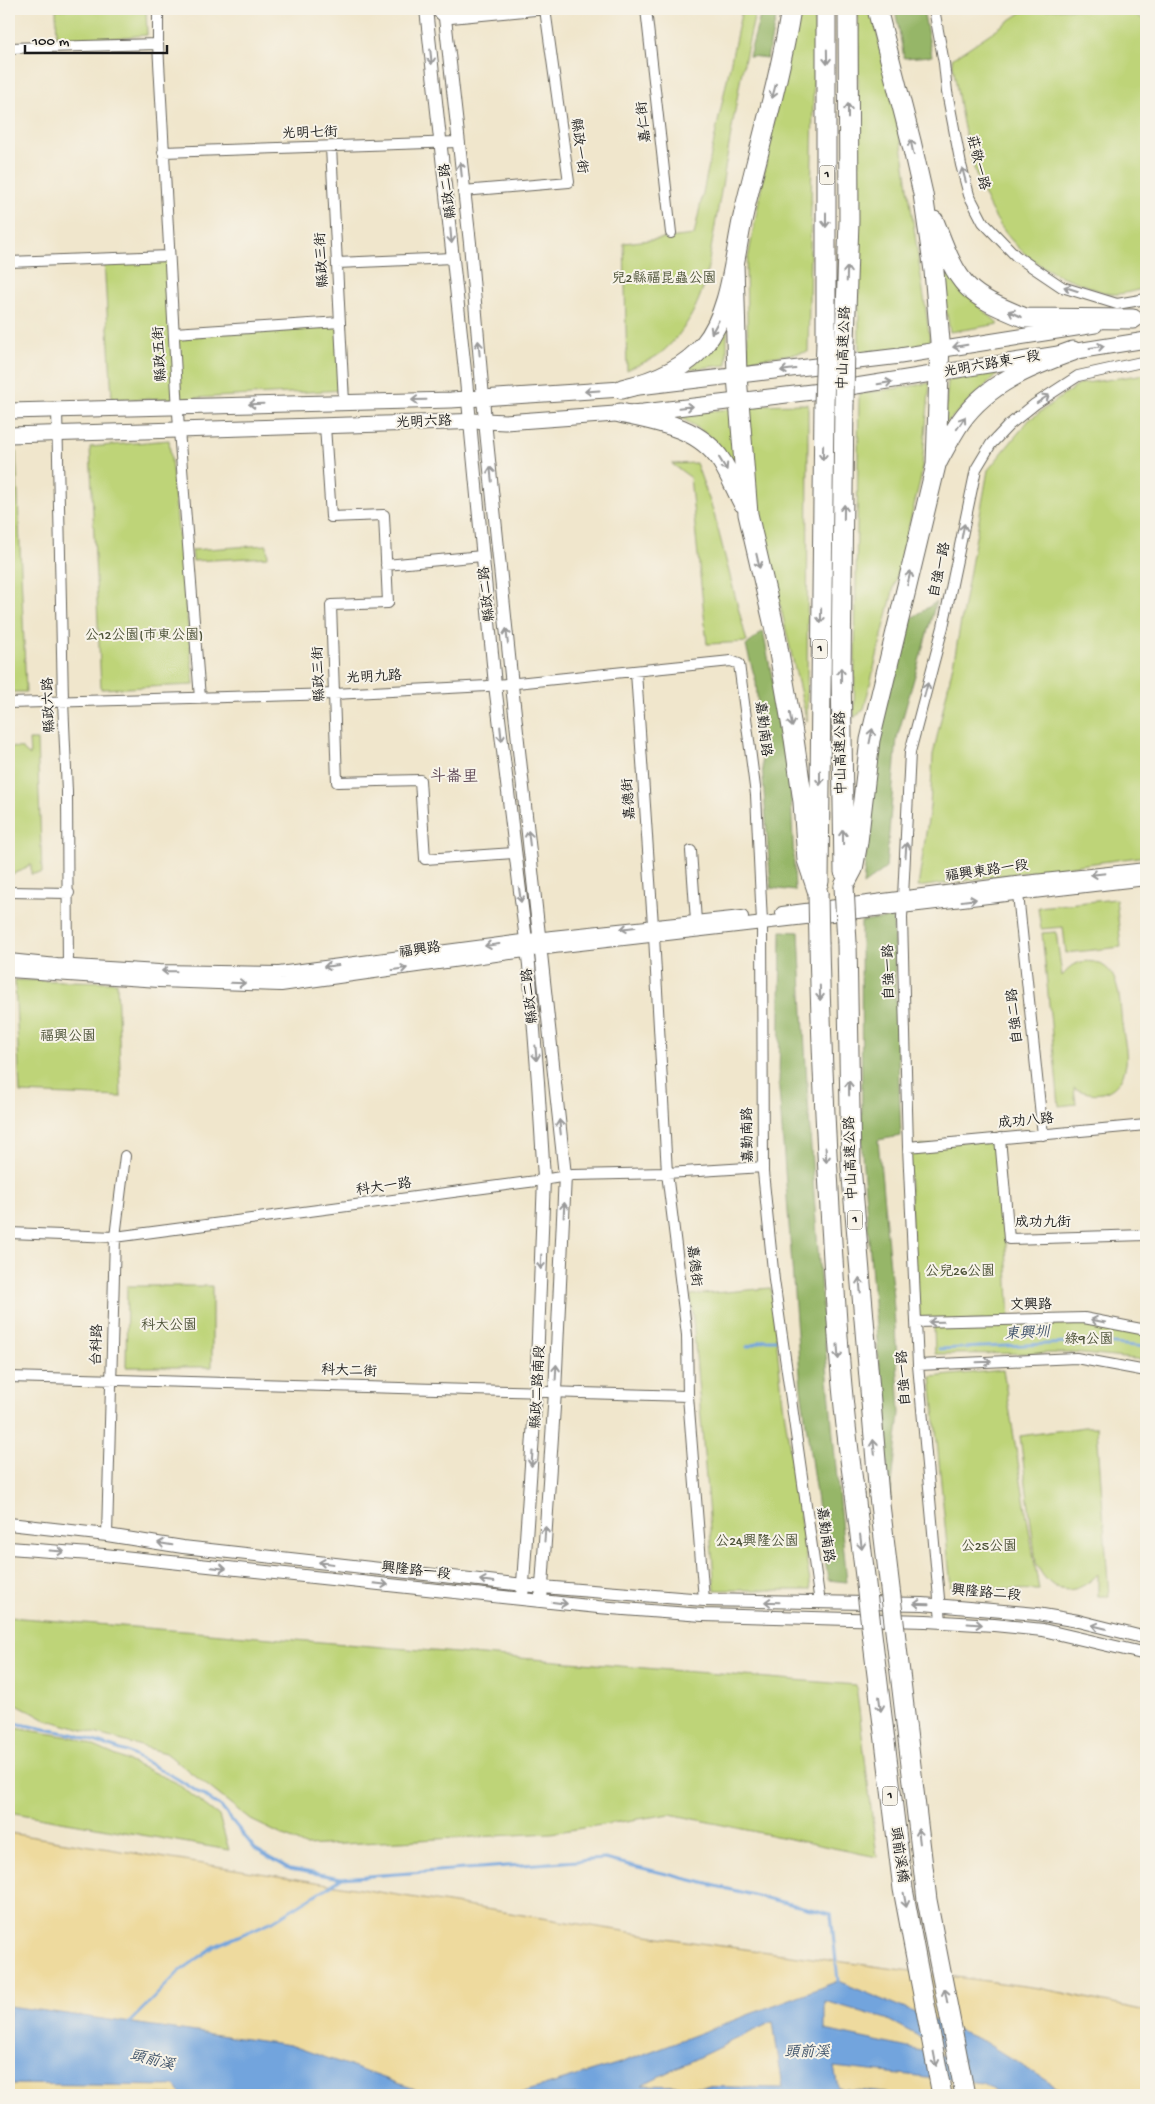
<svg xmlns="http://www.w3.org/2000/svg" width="1155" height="2104" viewBox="0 0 1155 2104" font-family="'Gochi Hand','LXGW WenKai TC',sans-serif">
  <rect width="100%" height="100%" fill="#f7f3e8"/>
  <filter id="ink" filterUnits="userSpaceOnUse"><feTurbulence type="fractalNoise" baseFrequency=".02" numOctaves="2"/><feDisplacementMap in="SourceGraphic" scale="10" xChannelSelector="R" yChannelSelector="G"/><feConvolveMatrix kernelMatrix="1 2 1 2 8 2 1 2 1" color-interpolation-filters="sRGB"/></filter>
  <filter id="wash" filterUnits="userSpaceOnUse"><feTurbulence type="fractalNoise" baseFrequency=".0096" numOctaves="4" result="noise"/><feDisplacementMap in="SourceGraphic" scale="20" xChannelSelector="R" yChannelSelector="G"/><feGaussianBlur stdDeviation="1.12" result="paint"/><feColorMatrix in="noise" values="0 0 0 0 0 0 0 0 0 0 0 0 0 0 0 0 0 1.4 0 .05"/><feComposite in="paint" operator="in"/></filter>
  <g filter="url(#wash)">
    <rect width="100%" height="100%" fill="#f0e6cc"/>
    <path fill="#bed478" stroke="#6d784a" d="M56 9H146L147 35 57 43Z
      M742 9H756L741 76 706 278C698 306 685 333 661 353 652 360 637 365 627 370L624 243 694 235Z
      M795 9H815L808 352 748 360 746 269Z
      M858 9H872L902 145 931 346 859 352Z
      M1056 9H1127L1146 21V288C1136 290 1122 295 1112 294 1099 292 1085 285 1072 280 977 249 966 143 952 59L1022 12Z
      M169 256 174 333 340 322 344 390 178 399H112L104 259Z
      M937 258 973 301 999 324 950 332Z
      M727 323V365L690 369Z
      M1005 367 944 425 948 381Z
      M1146 374V856L918 887 930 806 933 755 955 655 988 470 1029 420 1079 384Z
      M930 383 921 477 864 709 854 718 859 394Z
      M808 404 807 721 754 493 743 405Z
      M735 409 741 477C721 442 707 432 672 413Z
      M169 440 194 685 101 689 90 447Z
      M9 450H16L26 692H9Z
      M696 463 713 510 747 642 707 644 690 477 672 464Z
      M267 545 268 557 193 561 192 550Z
      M29 740H37L42 873 31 874V864L21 871 9 875V747L21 748 30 756Z
      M1116 899 1121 947 1066 953 1063 927 1041 929 1038 907Z
      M1056 932 1062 976C1071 966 1078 959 1094 962 1121 968 1119 1000 1122 1023 1123 1035 1128 1052 1126 1064 1121 1093 1098 1100 1074 1088L1076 1104 1059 1106 1042 933Z
      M15 980 117 982 121 1097 20 1093Z
      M1000 1138 1010 1320 916 1322 908 1147Z
      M127 1286H212V1367H126Z
      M771 1288 783 1403 811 1590H715L691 1295Z
      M1083 1324 1146 1333V1360L1073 1353 935 1354 934 1327Z
      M1003 1370 1039 1590 951 1588 931 1377Z
      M1085 1427H1097L1109 1596H1098V1574C1075 1598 1050 1595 1036 1563L1020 1436Z
      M9 1617 856 1685 877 1857 670 1814 551 1833 305 1846 251 1820 166 1753 44 1719 19 1705 9 1704Z
      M9 1727 76 1738 175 1782 219 1816 229 1850 9 1812Z"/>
    <path fill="#96b668" stroke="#596942" d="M762 9H778L767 58 749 56Z
      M895 9H923L932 56 904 58Z
      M936 602 897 738 886 868 863 885 879 727 909 620Z
      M763 631 790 770 795 891 771 888 756 682 746 646Z
      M893 918 901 1136 878 1140 894 1309 900 1413 890 1500 862 1154 861 922Z
      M781 931 799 932C809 1150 825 1366 847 1582L828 1580 801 1388 779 1089Z"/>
    <path fill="#eeda9e" stroke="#857b5d" d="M9 1833 692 1942 1039 1988 1146 2011V2095H9Z"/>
    <path fill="#72a4dd" stroke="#47607c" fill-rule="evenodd" d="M838 1981 983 2041 1069 2095H999L983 2083 834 2067 838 2088 904 2095H514L620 2063ZM825 2001 886 2019 964 2060 825 2030ZM773 2022 783 2088 641 2085 772 2022Z
      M9 2006 290 2045 432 2095H182L175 2086 9 2084Z"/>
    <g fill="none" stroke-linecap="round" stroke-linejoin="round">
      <path stroke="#72a4dd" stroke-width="3" d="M747 1347 765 1340H776
        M939 1349 1092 1342 1146 1347
        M9 1722 76 1735 127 1752 176 1778 221 1807 255 1849 290 1869 341 1878 605 1859 831 1914 838 1981
        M127 2025 179 1972 215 1946 273 1921 341 1879"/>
    </g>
  </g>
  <g filter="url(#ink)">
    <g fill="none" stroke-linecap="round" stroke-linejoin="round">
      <g stroke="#66635a" stroke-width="12">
        <path id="minor" d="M158 9V44L179 430 200 698
          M434 9 444 17 451 18 545 9
          M646 9 671 233
          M934 9 944 63 947 92 961 165 969 195 983 222 1016 256 1062 287 1117 304 1146 299
          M9 48 158 44
          M331 147 344 402
          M163 152 458 142
          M463 191 569 182 545 9
          M9 262 169 256
          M337 263 453 258
          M174 333 340 322
          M57 409 63 701 67 792 68 973
          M325 426 331 517 384 515 388 603 331 605 337 782 420 780 425 859 514 853
          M386 565 482 556
          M636 672 653 925
          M9 703 334 694 487 686 731 661 739 664 756 795 762 923 763 1172 774 1280 820 1603
          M691 851 696 921
          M9 892 69 893
          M1018 894 1043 1135
          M654 936 667 1173 687 1335 688 1396 704 1600
          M1000 1138 1009 1239 1146 1235
          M908 1147 1146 1125
          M9 1233 115 1237 536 1181 573 1175 667 1173 763 1167
          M916 1322 1084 1318 1146 1330
          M918 1365 1076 1358 1146 1371
          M9 1377 688 1396
          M107 1535 115 1237 125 1156
          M941 1621 918 1365 908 1147 902 918 910 752 943 627 976 469 991 444 1009 425 1035 404 1078 376 1146 361"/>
      </g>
      <g stroke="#66635a" stroke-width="14">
        <path id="tertiary" d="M426 9 466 380 495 685 529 965 538 1082 544 1178 536 1391 522 1598
          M444 9 470 243 485 421 513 695 565 1175 555 1392 541 1601
          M782 913 1016 883 1146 869
          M9 960 57 965 159 971 279 973 552 937 742 917
          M9 971 159 981 281 985 554 947 1146 879
          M9 1524 107 1535 183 1547 542 1587 704 1600 923 1604 1037 1614 1078 1621 1146 1638
          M9 1548 104 1555 598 1607 702 1615 926 1621 994 1625 1043 1630 1146 1654"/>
      </g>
      <g stroke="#66635a" stroke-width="17">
        <path id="secondary" d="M9 411 451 400 622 389 900 356 1095 325
          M9 435 485 421 505 422 643 412 837 389 1146 340"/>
      </g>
      <g stroke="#66635a" stroke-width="21">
        <path id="motorway" d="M934 221C943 243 951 269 967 286 981 301 1007 310 1025 318L1133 319
          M734 264 737 376 748 514 775 630 794 739 803 802 807 860 818 893
          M845 340 849 221 848 9
          M826 342V9
          M622 389C652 382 684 370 704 345 732 311 734 254 744 212 760 144 780 78 791 9
          M844 402 841 668 844 872
          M620 413C657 421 700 427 722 462 730 475 736 490 743 503
          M938 461C945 448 952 434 961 421 988 383 1031 366 1073 351
          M819 882 824 404
          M844 886 853 869 858 842 870 740 936 465 940 341 934 271 923 194 911 141 877 9
          M847 943 851 1166 879 1496
          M819 944C821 1044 826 1143 832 1242 837 1327 842 1411 855 1494"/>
      </g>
      <use href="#minor" stroke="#fff" stroke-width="10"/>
      <use href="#tertiary" stroke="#fff" stroke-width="12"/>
      <use href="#secondary" stroke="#fff" stroke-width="15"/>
      <use href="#motorway" stroke="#fff" stroke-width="19"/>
      <g stroke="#66635a" stroke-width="21" stroke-linecap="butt">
        <path id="motorway-bridge" d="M844 402 845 340
          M824 404 826 342
          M844 886 847 943
          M818 893 819 944
          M855 1494 903 1889 942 2095
          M879 1496 927 1900 965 2095"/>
      </g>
      <use href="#motorway-bridge" stroke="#fff" stroke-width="19"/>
    </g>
    <defs><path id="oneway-shaft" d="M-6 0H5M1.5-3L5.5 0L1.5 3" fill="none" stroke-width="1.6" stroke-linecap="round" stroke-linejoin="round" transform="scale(1.25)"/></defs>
    <g stroke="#999">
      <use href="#oneway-shaft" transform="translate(431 57) rotate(84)"/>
      <use href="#oneway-shaft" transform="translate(827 57) rotate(89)"/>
      <use href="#oneway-shaft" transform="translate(774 91) rotate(105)"/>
      <use href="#oneway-shaft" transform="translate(848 111) rotate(-90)"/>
      <use href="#oneway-shaft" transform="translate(912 147) rotate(-102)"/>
      <use href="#oneway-shaft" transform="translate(461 169) rotate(-96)"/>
      <use href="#oneway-shaft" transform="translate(964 175) rotate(-105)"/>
      <use href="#oneway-shaft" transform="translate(826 220) rotate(90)"/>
      <use href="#oneway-shaft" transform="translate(451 236) rotate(85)"/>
      <use href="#oneway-shaft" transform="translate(847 274) rotate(-88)"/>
      <use href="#oneway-shaft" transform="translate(1071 289) rotate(-162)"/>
      <use href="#oneway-shaft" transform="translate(1015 314) rotate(-155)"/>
      <use href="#oneway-shaft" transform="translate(715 327) rotate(119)"/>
      <use href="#oneway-shaft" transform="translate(960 346) rotate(171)"/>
      <use href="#oneway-shaft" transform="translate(1097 347) rotate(-8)"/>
      <use href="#oneway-shaft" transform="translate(479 348) rotate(-95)"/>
      <use href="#oneway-shaft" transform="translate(788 370) rotate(173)"/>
      <use href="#oneway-shaft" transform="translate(885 383) rotate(-9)"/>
      <use href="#oneway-shaft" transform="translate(592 391) rotate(176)"/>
      <use href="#oneway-shaft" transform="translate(1043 399) rotate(-34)"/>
      <use href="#oneway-shaft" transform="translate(419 400) rotate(179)"/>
      <use href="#oneway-shaft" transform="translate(256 404) rotate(178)"/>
      <use href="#oneway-shaft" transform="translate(686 407) rotate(-6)"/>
      <use href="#oneway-shaft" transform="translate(961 423) rotate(-56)"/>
      <use href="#oneway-shaft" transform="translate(823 453) rotate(91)"/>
      <use href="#oneway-shaft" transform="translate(723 464) rotate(58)"/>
      <use href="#oneway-shaft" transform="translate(491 474) rotate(-96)"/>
      <use href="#oneway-shaft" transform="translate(844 512) rotate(-89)"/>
      <use href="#oneway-shaft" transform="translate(963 531) rotate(-79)"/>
      <use href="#oneway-shaft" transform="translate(758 561) rotate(77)"/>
      <use href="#oneway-shaft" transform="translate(909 578) rotate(-77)"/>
      <use href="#oneway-shaft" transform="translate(821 616) rotate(91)"/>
      <use href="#oneway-shaft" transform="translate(507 636) rotate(-96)"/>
      <use href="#oneway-shaft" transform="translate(841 675) rotate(-91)"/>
      <use href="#oneway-shaft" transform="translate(926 690) rotate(-75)"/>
      <use href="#oneway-shaft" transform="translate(791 720) rotate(80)"/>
      <use href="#oneway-shaft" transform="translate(501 734) rotate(84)"/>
      <use href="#oneway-shaft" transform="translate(871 736) rotate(-78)"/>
      <use href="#oneway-shaft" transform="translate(820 778) rotate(90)"/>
      <use href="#oneway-shaft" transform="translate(843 837) rotate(-91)"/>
      <use href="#oneway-shaft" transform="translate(529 838) rotate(-97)"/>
      <use href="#oneway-shaft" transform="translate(906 850) rotate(-86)"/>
      <use href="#oneway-shaft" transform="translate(1098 874) rotate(174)"/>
      <use href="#oneway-shaft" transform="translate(520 895) rotate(82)"/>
      <use href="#oneway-shaft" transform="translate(969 900) rotate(-7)"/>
      <use href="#oneway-shaft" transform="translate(628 928) rotate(173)"/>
      <use href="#oneway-shaft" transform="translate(492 945) rotate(172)"/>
      <use href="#oneway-shaft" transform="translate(331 966) rotate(173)"/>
      <use href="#oneway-shaft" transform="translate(400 969) rotate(-8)"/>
      <use href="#oneway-shaft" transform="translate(169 971) rotate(-179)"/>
      <use href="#oneway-shaft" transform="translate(238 983) rotate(2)"/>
      <use href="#oneway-shaft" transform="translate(820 993) rotate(89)"/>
      <use href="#oneway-shaft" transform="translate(536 1053) rotate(85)"/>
      <use href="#oneway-shaft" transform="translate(849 1088) rotate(-91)"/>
      <use href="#oneway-shaft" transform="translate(560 1127) rotate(-96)"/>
      <use href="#oneway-shaft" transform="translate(826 1155) rotate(87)"/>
      <use href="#oneway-shaft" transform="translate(564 1210) rotate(-87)"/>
      <use href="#oneway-shaft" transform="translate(541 1262) rotate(92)"/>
      <use href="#oneway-shaft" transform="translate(860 1285) rotate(-95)"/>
      <use href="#oneway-shaft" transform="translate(1098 1321) rotate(-169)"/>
      <use href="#oneway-shaft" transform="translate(936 1322) rotate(179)"/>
      <use href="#oneway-shaft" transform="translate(838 1352) rotate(86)"/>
      <use href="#oneway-shaft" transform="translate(984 1362) rotate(-2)"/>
      <use href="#oneway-shaft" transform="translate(556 1372) rotate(-87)"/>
      <use href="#oneway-shaft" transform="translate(874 1447) rotate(-96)"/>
      <use href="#oneway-shaft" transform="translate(532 1459) rotate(94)"/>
      <use href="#oneway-shaft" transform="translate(545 1534) rotate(-86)"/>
      <use href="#oneway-shaft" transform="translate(861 1542) rotate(83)"/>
      <use href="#oneway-shaft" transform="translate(165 1544) rotate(-171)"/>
      <use href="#oneway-shaft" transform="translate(57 1551) rotate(4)"/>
      <use href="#oneway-shaft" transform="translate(326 1563) rotate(-173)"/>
      <use href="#oneway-shaft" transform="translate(219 1568) rotate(6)"/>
      <use href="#oneway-shaft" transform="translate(487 1581) rotate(-173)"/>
      <use href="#oneway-shaft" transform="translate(381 1584) rotate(6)"/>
      <use href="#oneway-shaft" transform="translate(772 1602) rotate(-178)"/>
      <use href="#oneway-shaft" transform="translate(560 1603) rotate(7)"/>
      <use href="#oneway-shaft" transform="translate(921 1604) rotate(-178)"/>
      <use href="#oneway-shaft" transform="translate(975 1624) rotate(4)"/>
      <use href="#oneway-shaft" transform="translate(1099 1627) rotate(-166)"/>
      <use href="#oneway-shaft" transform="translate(880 1704) rotate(83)"/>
      <use href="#oneway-shaft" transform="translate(919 1836) rotate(-97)"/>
      <use href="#oneway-shaft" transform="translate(905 1900) rotate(79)"/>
      <use href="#oneway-shaft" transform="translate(946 1996) rotate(-101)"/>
      <use href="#oneway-shaft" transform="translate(935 2059) rotate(79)"/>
    </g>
  </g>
  <g text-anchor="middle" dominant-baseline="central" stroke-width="4" stroke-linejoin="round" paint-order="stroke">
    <g fill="#f7f3e8" stroke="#5e5c59" stroke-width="1">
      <rect x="819.5" y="165.5" width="15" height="19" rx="4"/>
      <rect x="812.5" y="639.5" width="15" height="19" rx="4"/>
      <rect x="847.5" y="1210.5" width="15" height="19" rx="4"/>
      <rect x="882.5" y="1786.5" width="15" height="19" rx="4"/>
    </g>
    <g font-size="12" font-weight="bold" fill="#1c1c1c">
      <text x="827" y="175">1</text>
      <text x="820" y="649">1</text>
      <text x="855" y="1220">1</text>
      <text x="890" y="1796">1</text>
    </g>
    <g font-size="14" fill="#1c1c1c" stroke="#f7f3e8">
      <text transform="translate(645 122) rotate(-96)">嘉仁街</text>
      <text transform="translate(310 134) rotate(-2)">光明七街</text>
      <text transform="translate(578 146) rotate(83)">縣政一街</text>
      <text transform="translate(977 163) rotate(76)">莊敬一路</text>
      <text transform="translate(449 191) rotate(-97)">縣政二路</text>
      <text transform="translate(323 260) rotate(-93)">縣政三街</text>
      <text transform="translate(845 348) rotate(-88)">中山高速公路</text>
      <text transform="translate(161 354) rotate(-93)">縣政五街</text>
      <text transform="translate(992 365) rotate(-10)">光明六路東一段</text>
      <text transform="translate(424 423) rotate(-2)">光明六路</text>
      <text transform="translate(941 570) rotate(-78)">自強一路</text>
      <text transform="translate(488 594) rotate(-96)">縣政二路</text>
      <text transform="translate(320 674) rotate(-92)">縣政三街</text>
      <text transform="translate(374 678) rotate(-3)">光明九路</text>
      <text transform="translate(50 705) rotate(-92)">縣政六路</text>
      <text transform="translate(762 729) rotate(83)">嘉勤南路</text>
      <text transform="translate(842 753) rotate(-91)">中山高速公路</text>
      <text transform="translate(630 799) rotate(-94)">嘉德街</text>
      <text transform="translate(987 872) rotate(-8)">福興東路一段</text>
      <text transform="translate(420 951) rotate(-8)">福興路</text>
      <text transform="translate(890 972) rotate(-91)">自強一路</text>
      <text transform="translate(531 996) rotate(-96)">縣政二路</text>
      <text transform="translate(1016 1016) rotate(-96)">自強二路</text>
      <text transform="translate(1026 1122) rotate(-5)">成功八路</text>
      <text transform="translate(749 1135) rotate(-91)">嘉勤南路</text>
      <text transform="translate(852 1158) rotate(-92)">中山高速公路</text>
      <text transform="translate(384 1188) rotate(-8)">科大一路</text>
      <text x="1043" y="1223">成功九街</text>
      <text transform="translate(693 1266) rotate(83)">嘉德街</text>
      <text transform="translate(1031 1306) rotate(-1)">文興路</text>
      <text transform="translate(98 1345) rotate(-88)">台科路</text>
      <text transform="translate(349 1372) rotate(2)">科大二街</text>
      <text transform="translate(905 1378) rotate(-94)">自強一路</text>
      <text transform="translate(539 1387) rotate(-87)">縣政二路南段</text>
      <text transform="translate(824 1535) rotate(82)">嘉勤南路</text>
      <text transform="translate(416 1572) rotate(6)">興隆路一段</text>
      <text transform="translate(986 1594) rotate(5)">興隆路二段</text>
      <text transform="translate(898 1855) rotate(82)">頭前溪橋</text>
    </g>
    <g font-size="14" fill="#4d5338" stroke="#f7f3e8">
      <text x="664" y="279">兒2縣福昆蟲公園</text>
      <text x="144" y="636">公12公園(市東公園)</text>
      <text x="68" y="1037">福興公園</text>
      <text x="960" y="1272">公兒26公園</text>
      <text x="169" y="1326">科大公園</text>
      <text x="1089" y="1340">綠9公園</text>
      <text x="757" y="1542">公24興隆公園</text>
      <text x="989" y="1547">公25公園</text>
    </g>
    <g font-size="15" font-style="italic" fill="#3e5269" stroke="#f7f3e8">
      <text transform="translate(1027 1334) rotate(-3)">東興圳</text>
      <text x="807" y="2053">頭前溪</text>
      <text transform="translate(152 2061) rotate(14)">頭前溪</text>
    </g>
    <g font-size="16" fill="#614b59" stroke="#f7f3e8">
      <text x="454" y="778">斗崙里</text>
    </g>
  </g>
  <rect width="1155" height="2104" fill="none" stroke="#f7f3e8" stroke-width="30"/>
  <path d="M25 45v8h142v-8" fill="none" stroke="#1c1c1c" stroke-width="2.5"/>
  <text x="32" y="45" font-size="15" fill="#1c1c1c" stroke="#f7f3e8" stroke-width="4" paint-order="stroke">100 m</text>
</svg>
